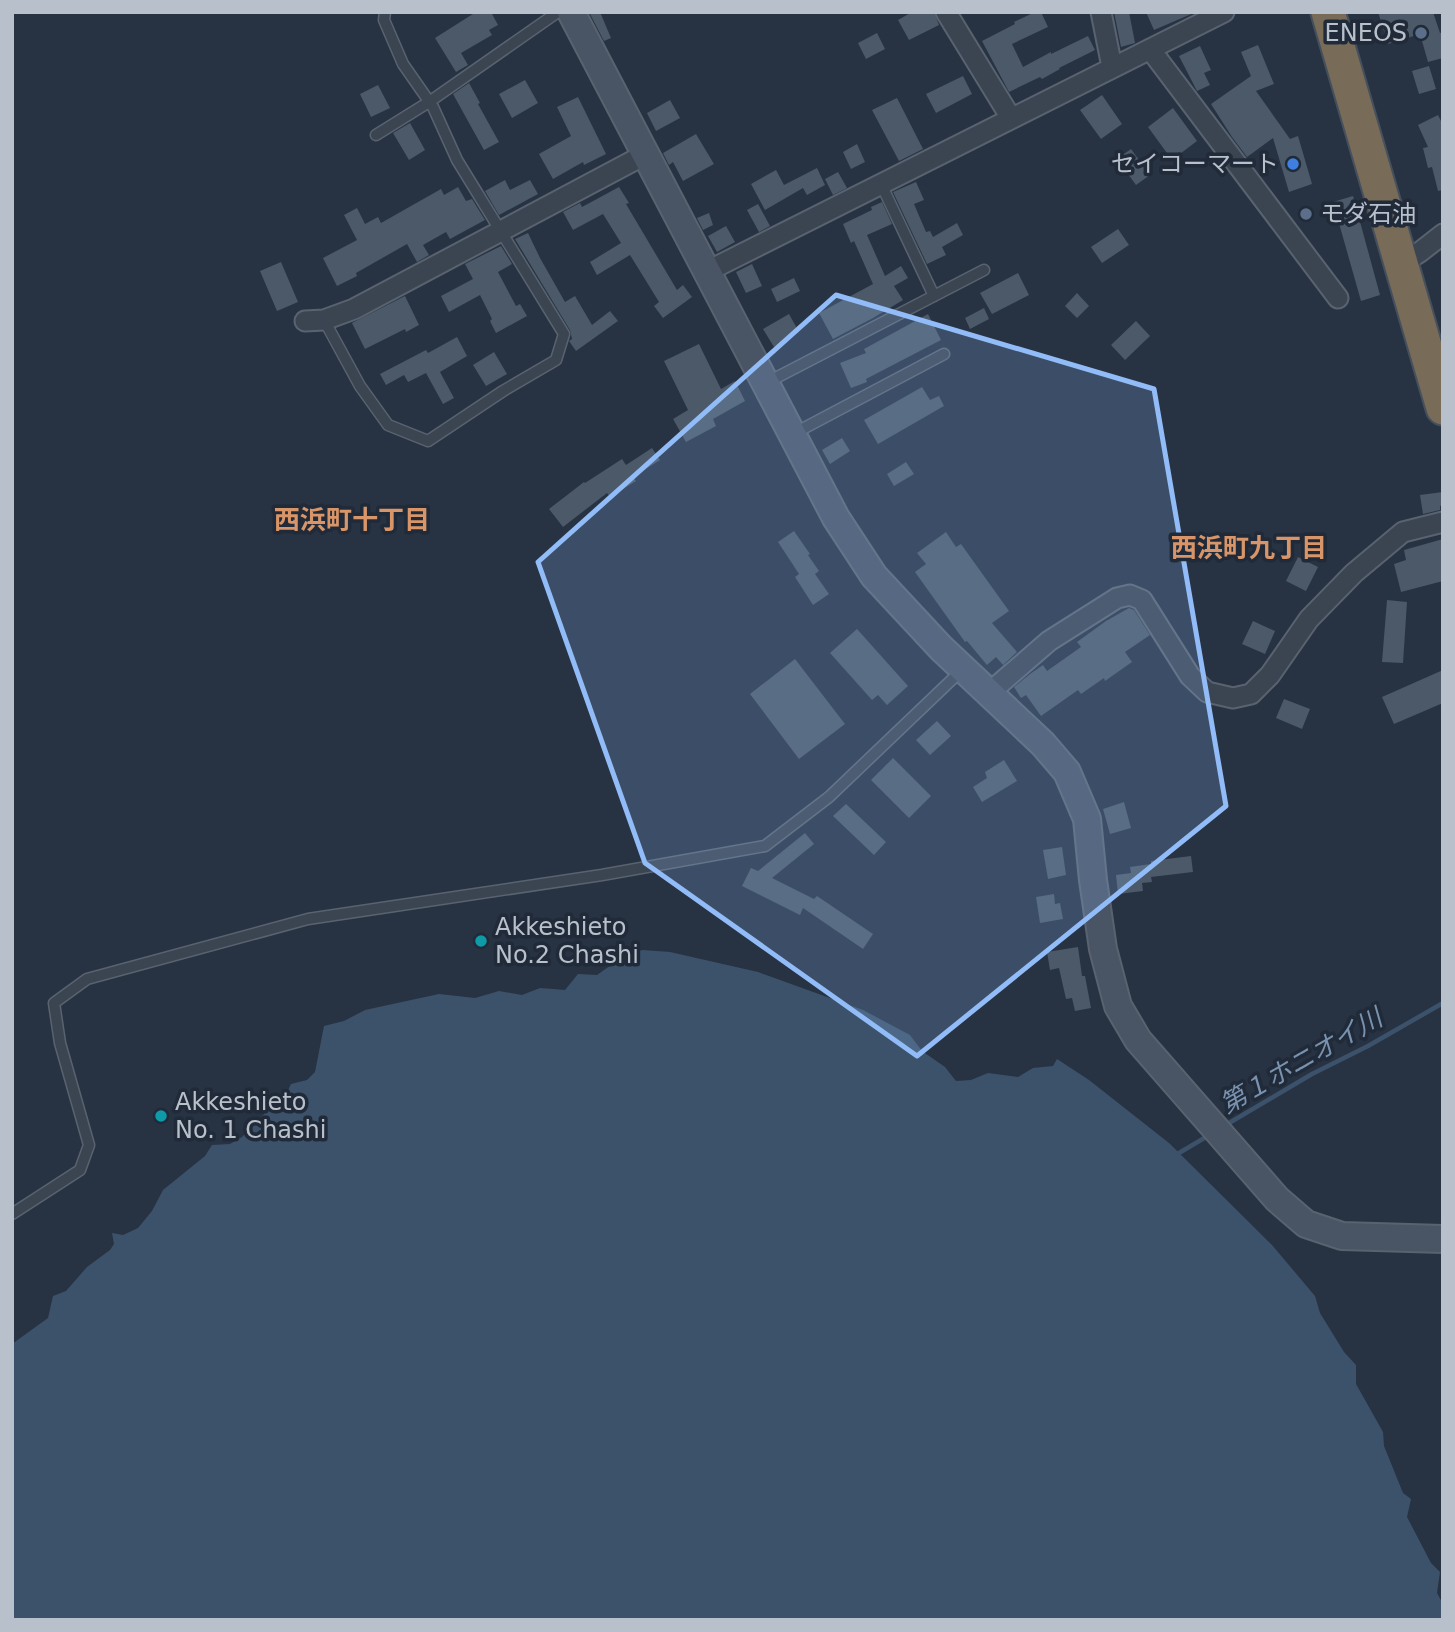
<svg xmlns="http://www.w3.org/2000/svg" width="1455" height="1632" viewBox="0 0 1455 1632" font-family="'DejaVu Sans','Noto Sans JP',sans-serif">
  <rect width="100%" height="100%" fill="#273343"/>
  <path fill="#3c526b" d="M643 950 670 952 758 972 863 1010 910 1035 922 1051 945 1067 956 1081 971 1080 988 1073 1018 1077 1033 1068 1053 1066 1057 1059 1089 1080 1169 1143 1272 1245 1315 1296 1320 1313 1344 1352 1356 1365V1384L1383 1432 1384 1446 1403 1493 1411 1499 1407 1517 1431 1563 1440 1572 1437 1593 1443 1604V1620H12V1344L48 1318 53 1296 66 1291 87 1267 110 1250 114 1244 112 1233 123 1235 138 1228 152 1211 163 1190 205 1156 212 1145 230 1144 242 1137 267 1111 283 1101 291 1084 307 1080 315 1072 324 1026 344 1021 365 1010 439 994 475 998 499 991 522 995 540 988 565 990 578 974 597 975 628 953Z"/>
  <g fill="none" stroke-linecap="round" stroke-linejoin="round">
    <path stroke="#3c526b" stroke-width="4.5" d="M1224 1126 1312 1074 1368 1046 1443 1003
      M1179 1153 1211 1134"/>
  </g>
  <path fill="#4b5968" d="M476 12H491L498 25 489 30 492 35 461 53 468 65 456 72 435 38Z
    M589 12H600L611 38 604 41Z
    M912 12H934L939 25 909 40 898 20Z
    M1035 12H1041L1048 27 1012 44 1023 67 1051 52V54L1088 36 1095 50 1059 68 1060 69 1042 79 1040 77 1009 92 982 41 1015 24 1014 22Z
    M1114 12H1129L1135 43 1121 47Z
    M1146 12H1196L1154 30Z
    M1378 12H1433L1440 33 1443 32V58L1428 62 1420 34 1388 44Z
    M877 33 885 49 866 59 858 43Z
    M1258 45 1274 84 1256 91 1290 139 1298 136 1312 184 1289 192 1273 138 1247 157 1232 137 1211 104 1251 76 1241 52Z
    M1200 46 1211 70 1204 73 1210 85 1197 91 1179 56Z
    M1429 66 1436 89 1419 94 1412 71Z
    M963 76 972 94 936 113 926 94Z
    M525 80 538 103 512 118 499 94Z
    M469 83 480 103 478 104 499 142 484 150 453 94Z
    M378 85 390 108 371 117 360 94Z
    M1102 95 1122 124 1101 139 1080 110Z
    M578 97 606 154 584 165 583 162 553 179 539 154 571 136 557 107Z
    M897 98 923 149 899 161 872 110Z
    M670 100 680 118 656 131 647 113Z
    M1173 108 1197 141 1172 160 1148 127Z
    M1438 115 1443 125V190L1438 191 1432 167 1428 168 1423 148 1428 147 1418 125Z
    M410 123 425 150 409 160 393 133Z
    M696 134 714 164 683 181 673 162 669 165 663 153Z
    M857 144 865 162 851 169 843 152Z
    M1131 149 1150 175 1136 185 1117 159Z
    M817 168 825 185 807 195 803 188 765 210 751 184 776 170 784 185Z
    M838 172 847 188 833 195 825 179Z
    M505 180 510 190 530 180 538 194 499 215 485 191Z
    M916 182 924 200 914 204 926 232 930 231 933 237 957 223 963 235 942 247 946 255 927 264 893 192Z
    M458 187 466 201 472 199 485 220 450 239 446 232 423 245 429 255 417 262 407 244 356 273 357 276 337 286 323 258 357 240 344 215 357 208 365 224 378 217 381 223 441 189 444 195Z
    M619 187 629 203 626 204 677 290 683 285 692 297 663 318 654 306 659 302 630 255 597 275 590 262 621 243 603 214 573 230 563 212 580 203 582 207Z
    M1353 196 1380 295 1361 301 1333 202Z
    M882 202 892 224 867 235 885 276 901 266 908 278 894 286 903 300 873 318 833 339 819 313 873 284 854 241 851 243 843 224 872 210 871 207Z
    M758 204 770 226 759 232 747 210Z
    M709 213 713 225 703 230 697 218Z
    M726 226 735 242 717 252 708 236Z
    M1118 229 1129 245 1102 263 1091 247Z
    M528 233 540 258 565 302 575 296 592 325 610 311 618 321 576 351 569 341 572 339 570 330 515 239Z
    M501 246 512 264 498 272 516 306 520 304 527 316 496 333 490 321 492 319 480 295 449 312 441 296 473 279 465 264Z
    M281 262 298 302 277 311 260 271Z
    M752 264 762 286 746 293 736 272Z
    M1018 273 1029 295 992 314 980 293Z
    M794 278 800 291 777 302 771 289Z
    M1077 293 1089 306 1077 318 1065 306Z
    M405 296 419 325 406 332 405 329 365 349 352 323Z
    M984 308 989 319 970 329 965 318Z
    M789 314 799 332 774 347 763 329Z
    M928 314 941 340 866 379 867 382 851 388 840 363 866 353 864 349Z
    M1136 321 1150 336 1125 360 1111 345Z
    M457 337 467 356 440 372 454 398 443 404 426 373 408 382 404 375 386 385 380 374 426 350 428 353Z
    M699 344 721 389 735 381 745 401 713 419 716 426 686 442 673 419 688 410 664 361Z
    M494 352 507 374 486 386 473 365Z
    M922 387 930 400 939 396 944 406 878 444 864 420Z
    M842 438 850 451 830 464 822 450Z
    M652 448 660 460 633 477 636 481 610 497 607 493 563 527 549 509 584 482 585 483 622 459 626 465Z
    M906 462 914 474 894 486 887 474Z
    M1443 492V505L1440 506V510L1423 514 1420 495Z
    M794 531 810 554 808 555 819 571 815 574 829 594 813 605 795 577 799 574 778 542Z
    M946 532 956 547 961 544 1009 611 992 623 1017 652 1003 665 996 657 987 665 967 641 965 642 915 572 926 564 917 553Z
    M1443 539V581L1401 592 1394 564 1406 560 1404 550Z
    M1298 557 1318 567 1306 591 1286 581Z
    M1387 600 1407 602 1403 663 1382 662Z
    M1129 608 1134 610 1150 635 1125 652 1132 662 1105 681 1104 678 1081 694 1078 690 1041 716 1026 695 1021 698 1014 687 1030 674 1043 665 1047 671 1081 647 1077 642 1106 621Z
    M1253 621 1275 631 1265 654 1242 644Z
    M857 629 908 686 887 705 878 695 872 700 830 653Z
    M795 659 845 724 799 759 750 694Z
    M1443 670V703L1394 724 1382 697Z
    M1284 699 1310 709 1302 729 1276 718Z
    M937 721 951 736 930 755 916 740Z
    M893 758 931 796 909 818 871 780Z
    M1004 760 1017 781 982 802 973 787 987 778 985 772Z
    M1124 802 1131 828 1110 834 1103 809Z
    M846 804 886 842 874 855 833 816Z
    M805 833 814 844 772 878 814 899 817 896 873 934 863 949 803 908 800 915 742 886 751 868 758 871Z
    M1062 847 1066 875 1048 879 1043 850Z
    M1191 856 1193 872 1151 877 1152 882 1142 883 1143 891 1118 894 1116 875 1131 873 1130 867 1151 864V861Z
    M1054 894 1055 904 1060 903 1063 919 1040 923 1036 897Z
    M1078 947 1082 976H1085L1091 1008 1075 1011 1072 998 1066 999 1059 968 1050 970 1047 952Z"/>
  <g fill="none" stroke-linecap="round" stroke-linejoin="round">
    <g stroke="#59636f" stroke-width="13">
      <path id="lane" d="M376 135 429 102 558 12
        M881 184 934 296
        M324 320 360 386 388 425 428 441 503 391 556 360 564 334 457 160 433 107 403 64 384 20 385 12
        M766 383 984 270
        M793 434 944 354
        M12 1214 80 1170 89 1145 60 1043 54 1003 87 979 308 919 602 875 765 846 829 797 963 669"/>
    </g>
    <g stroke="#59636f" stroke-width="23">
      <path id="street" d="M946 12 1011 118
        M1101 12 1112 67
        M1150 49 1338 298
        M1401 264 1420 252 1443 234
        M708 271 1224 12
        M305 321 324 320 354 309 646 154
        M989 693 1049 641 1117 598 1130 595 1142 600 1190 676 1207 692 1233 698 1251 694 1270 675 1309 619 1354 573 1403 532 1443 522"/>
    </g>
    <g stroke="#59636f" stroke-width="30">
      <path id="secondary" d="M571 12 836 518 874 576 941 648 1043 744 1067 772 1087 819 1093 880 1103 949 1118 1006 1138 1040 1277 1199 1306 1224 1342 1236 1443 1239"/>
    </g>
    <g stroke="#46505d" stroke-width="37">
      <path id="highway" d="M1328 12 1443 408"/>
    </g>
    <use href="#lane" stroke="#3b4552" stroke-width="10"/>
    <use href="#street" stroke="#3b4552" stroke-width="19"/>
    <use href="#secondary" stroke="#495465" stroke-width="26"/>
    <use href="#highway" stroke="#786b58" stroke-width="33"/>
  </g>
  <path fill="#91bcf8" fill-opacity="0.2" stroke="#91bcf8" stroke-width="5" stroke-linejoin="round" d="M836 295 1154 389 1226 806 917 1056 645 863 538 562Z"/>
  <g fill="#5c6f8a" stroke="#202a38" stroke-width="2.5">
    <circle cx="1421" cy="33" r="7"/>
    <circle cx="1306" cy="214" r="7"/>
  </g>
  <circle fill="#3f7fe0" stroke="#202a38" stroke-width="2.5" cx="1293" cy="164" r="7"/>
  <g fill="#0f9aa8" stroke="#202a38" stroke-width="2.5">
    <circle cx="481" cy="941" r="7"/>
    <circle cx="161" cy="1116" r="7"/>
  </g>
  <g text-anchor="middle" dominant-baseline="central" stroke-width="7" stroke-linejoin="round" paint-order="stroke">
    <g font-size="24" fill="#b8c0cc" stroke="#202a38" text-anchor="start">
      <text x="1407" y="33" text-anchor="end">ENEOS</text>
      <text x="1279" y="164" text-anchor="end">セイコーマート</text>
      <text x="1320" y="214">モダ石油</text>
      <text x="495" y="927">Akkeshieto<tspan x="495" dy="28">No.2 Chashi</tspan></text>
      <text x="175" y="1102">Akkeshieto<tspan x="175" dy="28">No. 1 Chashi</tspan></text>
    </g>
    <g font-size="26" font-weight="bold" fill="#d79569" stroke="#202a38">
      <text x="352" y="520">西浜町十丁目</text>
      <text x="1249" y="548">西浜町九丁目</text>
    </g>
    <g font-size="26" font-style="italic" fill="#7892af" stroke="#202a38">
      <text transform="translate(1301 1061) rotate(-30)">第１ホニオイ川</text>
    </g>
  </g>
  <rect width="1455" height="1632" fill="none" stroke="#b8c0cc" stroke-width="28"/>
</svg>
